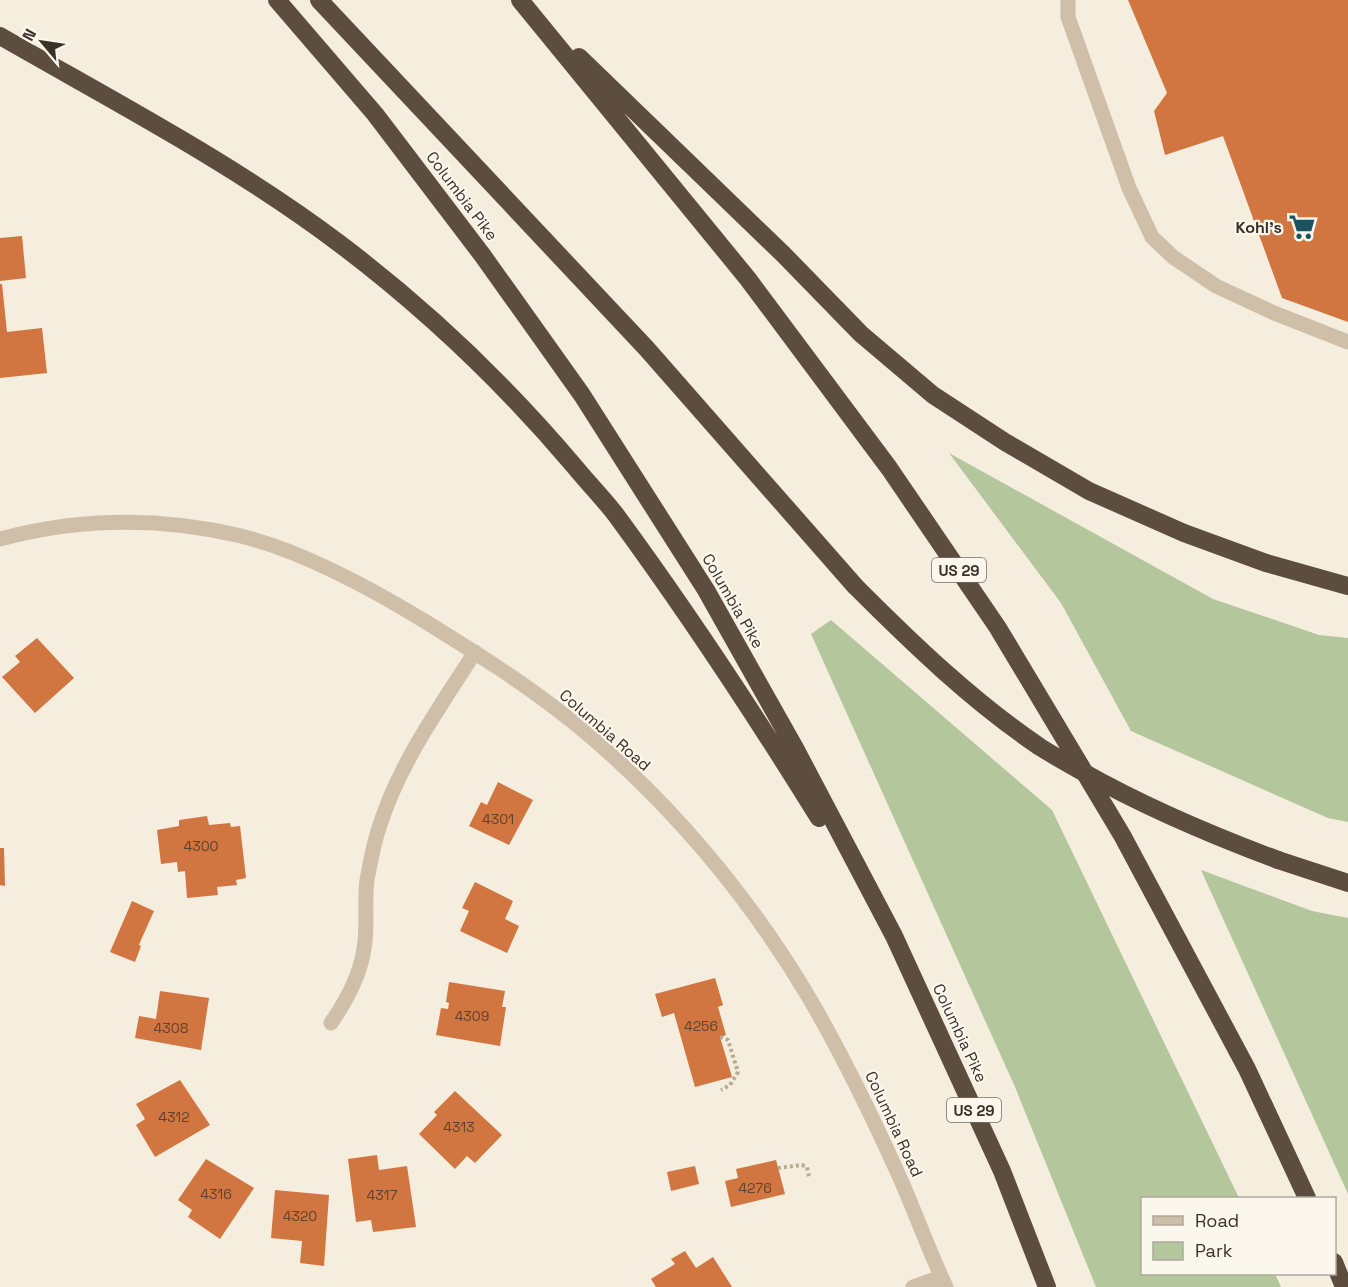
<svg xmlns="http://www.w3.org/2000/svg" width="1348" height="1287" viewBox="0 0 1348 1287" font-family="'Space Grotesk',sans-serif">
  <rect width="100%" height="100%" fill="#f5edde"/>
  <path fill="#b3c69c" d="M949 453 1213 599 1319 635 1348 638V822L1328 818 1131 731 1061 603Z
    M831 620 1052 810 1239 1198H1142V1274H1275L1281 1287H1096L1015 1087 811 634Z
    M1201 870 1312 911 1348 918V1194Z"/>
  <path fill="#d17640" d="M1128 0H1348V322L1282 298 1223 136 1165 155 1154 111 1167 93Z
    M22 236 26 278 0 281V238Z
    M0 284H2L7 332 42 328 47 373 0 378Z
    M37 638 74 678 35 713 2 677 20 662 15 656Z
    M498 782 533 800 509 845 469 826 481 802 487 805Z
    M207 816 209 825 230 823 231 827 240 826 246 878 236 880 237 885 217 887 218 895 187 898 185 871 178 872 177 862 161 864 157 830 179 826V820Z
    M0 848H4L5 886 0 885Z
    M475 882 513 901 505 919 519 926 507 953 460 931 469 911 462 908Z
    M132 901 154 911 141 940 139 945 141 946 135 962 110 952Z
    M715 978 723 1005 718 1007 726 1035 720 1037 732 1077 695 1087 674 1013 662 1017 655 994Z
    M449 982 505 991 502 1007H506L500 1046 436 1035 441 1008 448 1009 449 1003 446 1002Z
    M160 991 209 998 201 1050 135 1038 139 1016 156 1019Z
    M180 1080 210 1125 155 1157 136 1125 145 1119 136 1104Z
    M455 1091 502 1135 475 1163 467 1156 455 1169 419 1134 437 1115 434 1112Z
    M377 1155 379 1170 407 1166 416 1227 373 1232 371 1220 356 1222 348 1159Z
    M206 1159 254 1188 220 1239 188 1217 192 1210 178 1200Z
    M776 1160 785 1194 731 1207 725 1181 738 1178 736 1169Z
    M695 1166 699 1184 671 1191 667 1172Z
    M275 1190 329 1195 324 1266 300 1263 302 1241 271 1238Z
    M685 1251 696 1268 713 1257 732 1287H656L651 1279 675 1264 671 1259Z"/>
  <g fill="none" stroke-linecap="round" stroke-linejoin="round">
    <path stroke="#bba992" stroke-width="4" stroke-dasharray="3 3" stroke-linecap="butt" d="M720 1037 728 1040 738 1072 730 1085 721 1090
      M778 1168 802 1165 807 1167 809 1177"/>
    <path stroke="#cfbfa9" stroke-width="15" d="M1068 0V17L1129 188 1152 237 1173 257 1216 286 1274 313 1348 342
      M0 539C79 518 161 517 241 536 302 551 372 589 426 622 476 653 526 684 573 722 667 798 750 897 811 1001 844 1058 873 1118 900 1178 916 1214 929 1251 946 1287
      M331 1023C347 1000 360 976 364 949 368 926 364 903 367 880 370 864 373 847 378 831 398 765 438 710 475 652
      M913 1287 941 1277"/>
    <path stroke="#5d4d3f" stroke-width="18" d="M277 0 375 114 483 256 582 395 706 590 796 750 894 936 1002 1171 1047 1287
      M319 0 647 349 855 586
      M520 0 748 279 889 468 998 628 1122 835 1247 1069 1307 1198
      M0 36C115 102 234 164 340 244 426 309 505 384 575 467 588 483 603 498 616 515 688 613 755 715 819 818
      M579 57 783 254 861 334 933 395 1005 442 1089 491 1184 533 1266 563 1348 586
      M1278 860 1348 883
      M1334 1262 1344 1287"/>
    <path stroke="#5d4d3f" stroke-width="18" d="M855 586C913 644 972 701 1040 747 1054 756 1069 764 1083 772 1145 807 1211 835 1278 860"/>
  </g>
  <defs>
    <g id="supermarket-bare" transform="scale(2.07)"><path d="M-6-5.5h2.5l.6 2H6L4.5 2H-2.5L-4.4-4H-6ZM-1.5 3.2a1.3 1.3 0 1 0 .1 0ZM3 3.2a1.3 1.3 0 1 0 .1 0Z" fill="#1a5462" stroke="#fcf7ec" stroke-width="2.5" paint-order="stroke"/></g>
  </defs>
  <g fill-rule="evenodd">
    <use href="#supermarket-bare" x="1302" y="227"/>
  </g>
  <g text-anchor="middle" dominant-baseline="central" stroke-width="4.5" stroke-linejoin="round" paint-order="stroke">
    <g font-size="14" fill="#60422f">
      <text x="498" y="819">4301</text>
      <text x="201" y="846">4300</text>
      <text x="472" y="1016">4309</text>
      <text x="701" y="1026">4256</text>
      <text x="171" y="1028">4308</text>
      <text x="174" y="1117">4312</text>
      <text x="459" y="1127">4313</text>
      <text x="755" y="1188">4276</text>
      <text x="216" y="1194">4316</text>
      <text x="382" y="1195">4317</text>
      <text x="300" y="1216">4320</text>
    </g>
    <g fill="#fcf7ec" stroke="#756c64" stroke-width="1.5">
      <rect x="932" y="558" width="54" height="24" rx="4.5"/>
      <rect x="947" y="1098" width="54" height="24" rx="4.5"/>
    </g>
    <g font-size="15" font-weight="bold" fill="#3b3129">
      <text x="959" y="570">US 29</text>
      <text x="974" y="1110">US 29</text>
    </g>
    <g font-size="16" fill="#3b3129" stroke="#fcf7ec">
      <text transform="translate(462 196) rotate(53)">Columbia Pike</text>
      <text transform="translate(733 601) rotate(60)">Columbia Pike</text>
      <text transform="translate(605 730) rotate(41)">Columbia Road</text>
      <text transform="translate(960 1033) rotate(65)">Columbia Pike</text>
      <text transform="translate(894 1124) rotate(65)">Columbia Road</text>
    </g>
    <g font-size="16" font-weight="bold" fill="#3b3129" stroke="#fcf7ec" text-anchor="end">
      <text x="1282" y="227">Kohl's</text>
    </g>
  </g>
  <rect x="1141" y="1197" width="195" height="78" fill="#fcf7ec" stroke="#afa89e" stroke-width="1.5"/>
  <rect x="1153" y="1216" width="30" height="9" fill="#cfbfa9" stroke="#afa89e" stroke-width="1.5"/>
  <text x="1195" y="1227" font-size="18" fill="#3b3129">Road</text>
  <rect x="1153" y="1242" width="30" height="18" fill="#b3c69c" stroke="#afa89e" stroke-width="1.5"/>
  <text x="1195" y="1257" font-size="18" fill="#3b3129">Park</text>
  <g transform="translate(42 42) rotate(299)" stroke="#fcf7ec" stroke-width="4.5" paint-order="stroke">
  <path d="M0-4.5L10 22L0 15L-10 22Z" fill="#3b3129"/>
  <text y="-9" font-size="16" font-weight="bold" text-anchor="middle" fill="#3b3129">N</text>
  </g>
</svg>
